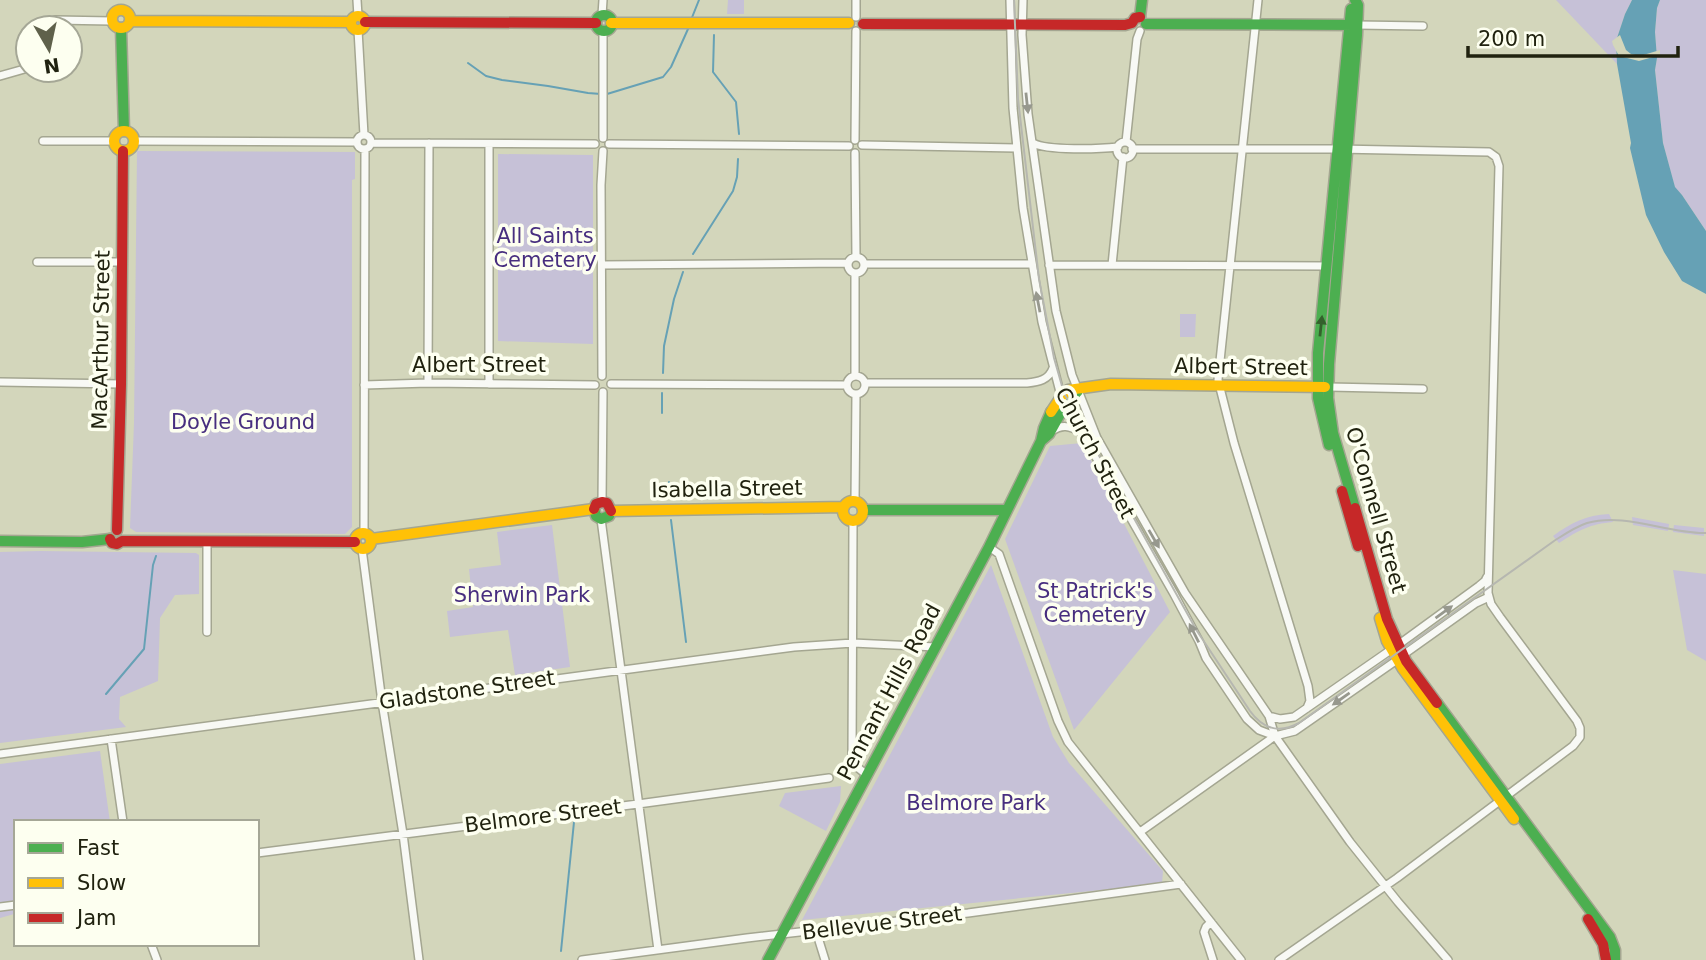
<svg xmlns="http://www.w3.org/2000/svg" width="1706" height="960" viewBox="0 0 1706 960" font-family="'DejaVu Sans',sans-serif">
  <rect width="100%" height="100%" fill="#d3d6bb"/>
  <path fill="#c6c1d7" d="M728 0H744V14H727Z
    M1556 0H1632L1625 14 1616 41 1617 64Z
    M1660 0H1706V231L1682 195 1675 188 1663 143 1655 70 1657 58 1655 32 1657 8Z
    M137 151 355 152V179L352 180V527L345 534 136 532 130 528 134 423Z
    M498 154 593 155V344L498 341Z
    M1180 314H1196L1195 337H1180Z
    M1082 443 1170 612 1074 730 1005 539 1050 446Z
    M1609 514 1613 522C1590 524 1579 530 1559 543L1553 536C1571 523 1586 515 1609 514Z
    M1632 517 1669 524 1668 531 1633 525Z
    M552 525 570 667 515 675 508 630 450 637 447 611 473 607 469 569 501 565 497 532Z
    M1674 525 1704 528V536L1673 532Z
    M40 551 196 553 199 555V594L175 595 160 618 158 681 120 697 119 719 126 727 0 743V552Z
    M991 565 1053 737 1069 763 1163 871 1162 884 802 920Z
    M1673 570 1706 574V661L1687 650Z
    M100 751 110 822H16V917L14 914 0 918V764Z
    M841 786 840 802 826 831 779 806 785 793Z"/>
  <path fill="#66a1b5" d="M1632 0H1660L1657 8 1655 32 1657 58 1655 70 1663 143 1675 187 1682 195 1706 231V294L1682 281 1664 252 1646 215 1630 148 1631 143 1617 64 1616 41 1625 14Z"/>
  <path fill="#d3d6bb" d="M1620 35 1626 50 1631 54 1640 56 1660 50V55L1639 61 1619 56 1613 45 1612 41Z"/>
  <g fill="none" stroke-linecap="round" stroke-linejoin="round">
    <path stroke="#66a1b5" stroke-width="2" d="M691 20 699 0
      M714 35 713 72 736 102 739 134
      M468 63 486 76 502 80 548 86 588 93 601 94
      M607 94 663 77 671 67 688 29
      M693 254 733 191 737 177 738 159
      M663 373 664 346 674 299 683 272
      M662 393V413
      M669 482 670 495
      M671 520 686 642
      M106 694 144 649 153 565 156 556
      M561 951 574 822"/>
    <g stroke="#a4a691" stroke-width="10">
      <path id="street" d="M357 0 358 16
        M1010 0 1013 108 1023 208 1042 322 1061 396 1174 594 1199 641 1206 658 1247 719 1259 730 1275 736
        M1023 0 1022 35 1028 114 1056 311 1072 375 1097 438 1185 593 1269 716 1275 736 1350 842 1398 902 1448 960
        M1258 0 1218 380 1234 443 1308 686 1310 701 1307 708
        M602 15 603 0
        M856 17V0
        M1357 25 1423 26
        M48 28 51 22 55 20 112 21
        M358 30 364 135
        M603 30V138
        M0 76 28 68
        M357 142a7 7 0 1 1 14 0a7 7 0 1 1-14 0Z
        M855 140 856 31
        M43 141H114
        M134 141 357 142
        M1126 142 1137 39 1140 31
        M1117 150a8 8 0 1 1 16 0a8 8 0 1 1-16 0Z
        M372 143 595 144
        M1033 143C1047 151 1100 149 1118 147
        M609 144 849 146
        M862 145 1016 148
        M1132 149H1338L1489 152 1496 157 1499 166 1488 593 1491 604 1500 617 1577 721 1580 728V737L1573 746 1397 878 1279 960
        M855 153 856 256
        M848 265a8 8 0 1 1 16 0a8 8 0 1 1-16 0Z
        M37 262H122
        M864 264H1032
        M602 265 847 263
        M1049 265 1327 266
        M1112 265 1123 157
        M847 385a9 9 0 1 1 18 0a9 9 0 1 1-18 0Z
        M602 376 601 185 603 151
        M855 376V273
        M0 382 121 384
        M428 383 429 143
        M865 383H1027C1038 382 1049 380 1053 368
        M489 384V144
        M611 384 847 385
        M364 385 428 383 595 385
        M1329 387 1423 389
        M1052 431C1062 424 1070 426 1080 432
        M855 501 856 394
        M602 502 603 392
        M601 519 658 950
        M851 521 853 525 852 756 857 767 867 775
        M364 533 365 149
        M207 542V632
        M989 547 999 554 1058 721 1068 742 1241 960
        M362 549 382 702 403 834 419 960
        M1398 645 1479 586 1485 581 1487 577
        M1403 655 1476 603 1489 597
        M1269 716 1280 719 1294 717 1392 649
        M111 739 123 822
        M0 754 794 647 853 643 936 647
        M1140 832 1275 736 1295 731 1397 660
        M257 853 638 804 829 778
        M0 907 16 905
        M1211 922 1206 927 1204 932 1213 960
        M816 931 825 960
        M151 944 157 960
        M582 960 747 938 968 913 1181 884"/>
    </g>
    <g stroke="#a4a691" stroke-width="13">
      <path id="fast" d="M596 23a8 8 0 1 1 16 0a8 8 0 1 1-16 0Z
        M1140 17 1142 0
        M1146 24 1356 25
        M121 28 124 131
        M1041 441 1049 434 1065 405 1078 391
        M1329 445 1318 398V353L1351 9
        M1355 508 1333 433 1328 398 1329 364 1357 35 1358 5 1355 0
        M594 509 596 516 601 519 609 516 611 511
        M863 510H1007
        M0 541 82 542 110 539
        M1437 703 1610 937 1615 950V960
        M768 960 989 547 1041 441 1044 428 1051 412"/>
    </g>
    <g stroke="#a4a691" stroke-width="13">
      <path id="slow" d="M112 19a9 9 0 1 1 18 0a9 9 0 1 1-18 0Z
        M351 23a7 7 0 1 1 14 0a7 7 0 1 1-14 0Z
        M130 21 351 22
        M611 23H849
        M114 141a10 10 0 1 1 20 0a10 10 0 1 1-20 0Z
        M1051 412 1059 400 1068 390 1111 384 1325 387
        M843 511a10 10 0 1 1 20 0a10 10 0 1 1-20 0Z
        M611 511 844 507
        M355 541a8 8 0 1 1 16 0a8 8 0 1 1-16 0Z
        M371 539 594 509
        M1380 618 1387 641 1403 669 1514 819"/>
    </g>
    <g stroke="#a4a691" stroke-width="13">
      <path id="jam" d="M365 22 596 23
        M863 24 1125 25 1132 23 1135 18 1140 17
        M1342 491 1358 546
        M1355 508 1387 619 1406 661 1437 703
        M594 509 596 504 602 502 607 503 611 511
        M117 530 121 384 123 151
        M110 539 112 543 117 544 122 541 355 542
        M1588 919 1603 944 1606 960"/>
    </g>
    <use href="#street" stroke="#f8f9f5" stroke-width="7"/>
    <use href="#fast" stroke="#4caf50" stroke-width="10"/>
    <use href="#slow" stroke="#ffc107" stroke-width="10"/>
    <use href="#jam" stroke="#c62828" stroke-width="10"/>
    <path stroke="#b6b7b0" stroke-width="2" d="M1014 0 1018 99 1039 279 1054 358 1064 393 1197 631 1250 711C1263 729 1279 734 1299 723L1554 541C1565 534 1575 527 1587 523 1626 512 1667 534 1706 533"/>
  </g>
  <defs><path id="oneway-solid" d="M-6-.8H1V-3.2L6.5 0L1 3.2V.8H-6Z" transform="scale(1.75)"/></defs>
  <g fill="#97988e">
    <use href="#oneway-solid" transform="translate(1027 103) rotate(84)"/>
    <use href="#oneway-solid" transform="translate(1038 302) rotate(-101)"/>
    <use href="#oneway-solid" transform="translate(1154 539) rotate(60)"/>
    <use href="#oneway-solid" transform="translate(1444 612) rotate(-36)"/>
    <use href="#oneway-solid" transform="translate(1194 633) rotate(-117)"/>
    <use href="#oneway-solid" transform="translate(1341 699) rotate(145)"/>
  </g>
  <use fill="#34612c" href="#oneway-solid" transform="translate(1321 326) rotate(-84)"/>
  <g text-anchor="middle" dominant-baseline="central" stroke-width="7" stroke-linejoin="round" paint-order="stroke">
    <g font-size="21" fill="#472e7f" stroke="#fdfff0">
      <text x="545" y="236">All Saints<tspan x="545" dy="24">Cemetery</tspan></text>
      <text x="243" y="422">Doyle Ground</text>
      <text x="1095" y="591">St Patrick's<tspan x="1095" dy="24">Cemetery</tspan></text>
      <text x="522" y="595">Sherwin Park</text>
      <text x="976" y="803">Belmore Park</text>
    </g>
    <g font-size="21" fill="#20220f" stroke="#fdfff0">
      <text transform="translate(101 340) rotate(-89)">MacArthur Street</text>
      <text x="479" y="365">Albert Street</text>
      <text transform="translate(1241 367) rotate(1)">Albert Street</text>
      <text transform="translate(1095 453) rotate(62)">Church Street</text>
      <text transform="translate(727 489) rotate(-1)">Isabella Street</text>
      <text transform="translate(1376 510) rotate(74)">O'Connell Street</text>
      <text transform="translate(467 690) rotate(-8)">Gladstone Street</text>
      <text transform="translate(889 692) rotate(-62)">Pennant Hills Road</text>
      <text transform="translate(543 816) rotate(-7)">Belmore Street</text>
      <text transform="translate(882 923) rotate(-7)">Bellevue Street</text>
    </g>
  </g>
  <rect x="14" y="820" width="245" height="126" fill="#fdfff0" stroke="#a5a796" stroke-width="2"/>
  <rect x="28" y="843" width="35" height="10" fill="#4caf50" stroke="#a5a796" stroke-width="2"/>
  <text x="77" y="855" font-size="21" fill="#20220f">Fast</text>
  <rect x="28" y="878" width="35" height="10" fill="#ffc107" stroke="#a5a796" stroke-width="2"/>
  <text x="77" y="890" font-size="21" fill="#20220f">Slow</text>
  <rect x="28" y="913" width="35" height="10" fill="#c62828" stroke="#a5a796" stroke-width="2"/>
  <text x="77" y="925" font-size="21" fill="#20220f">Jam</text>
  <g transform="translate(49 49) rotate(171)"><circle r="33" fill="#fdfff0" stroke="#a5a796" stroke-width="2"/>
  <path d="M0-5L12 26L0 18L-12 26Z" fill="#5f614b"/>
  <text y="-10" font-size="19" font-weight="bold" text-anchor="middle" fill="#20220f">N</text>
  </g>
  <path d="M1468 46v10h210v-10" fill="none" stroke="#20220f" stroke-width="3.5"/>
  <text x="1478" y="46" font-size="21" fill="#20220f" stroke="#fdfff0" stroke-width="5" paint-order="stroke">200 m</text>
</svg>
